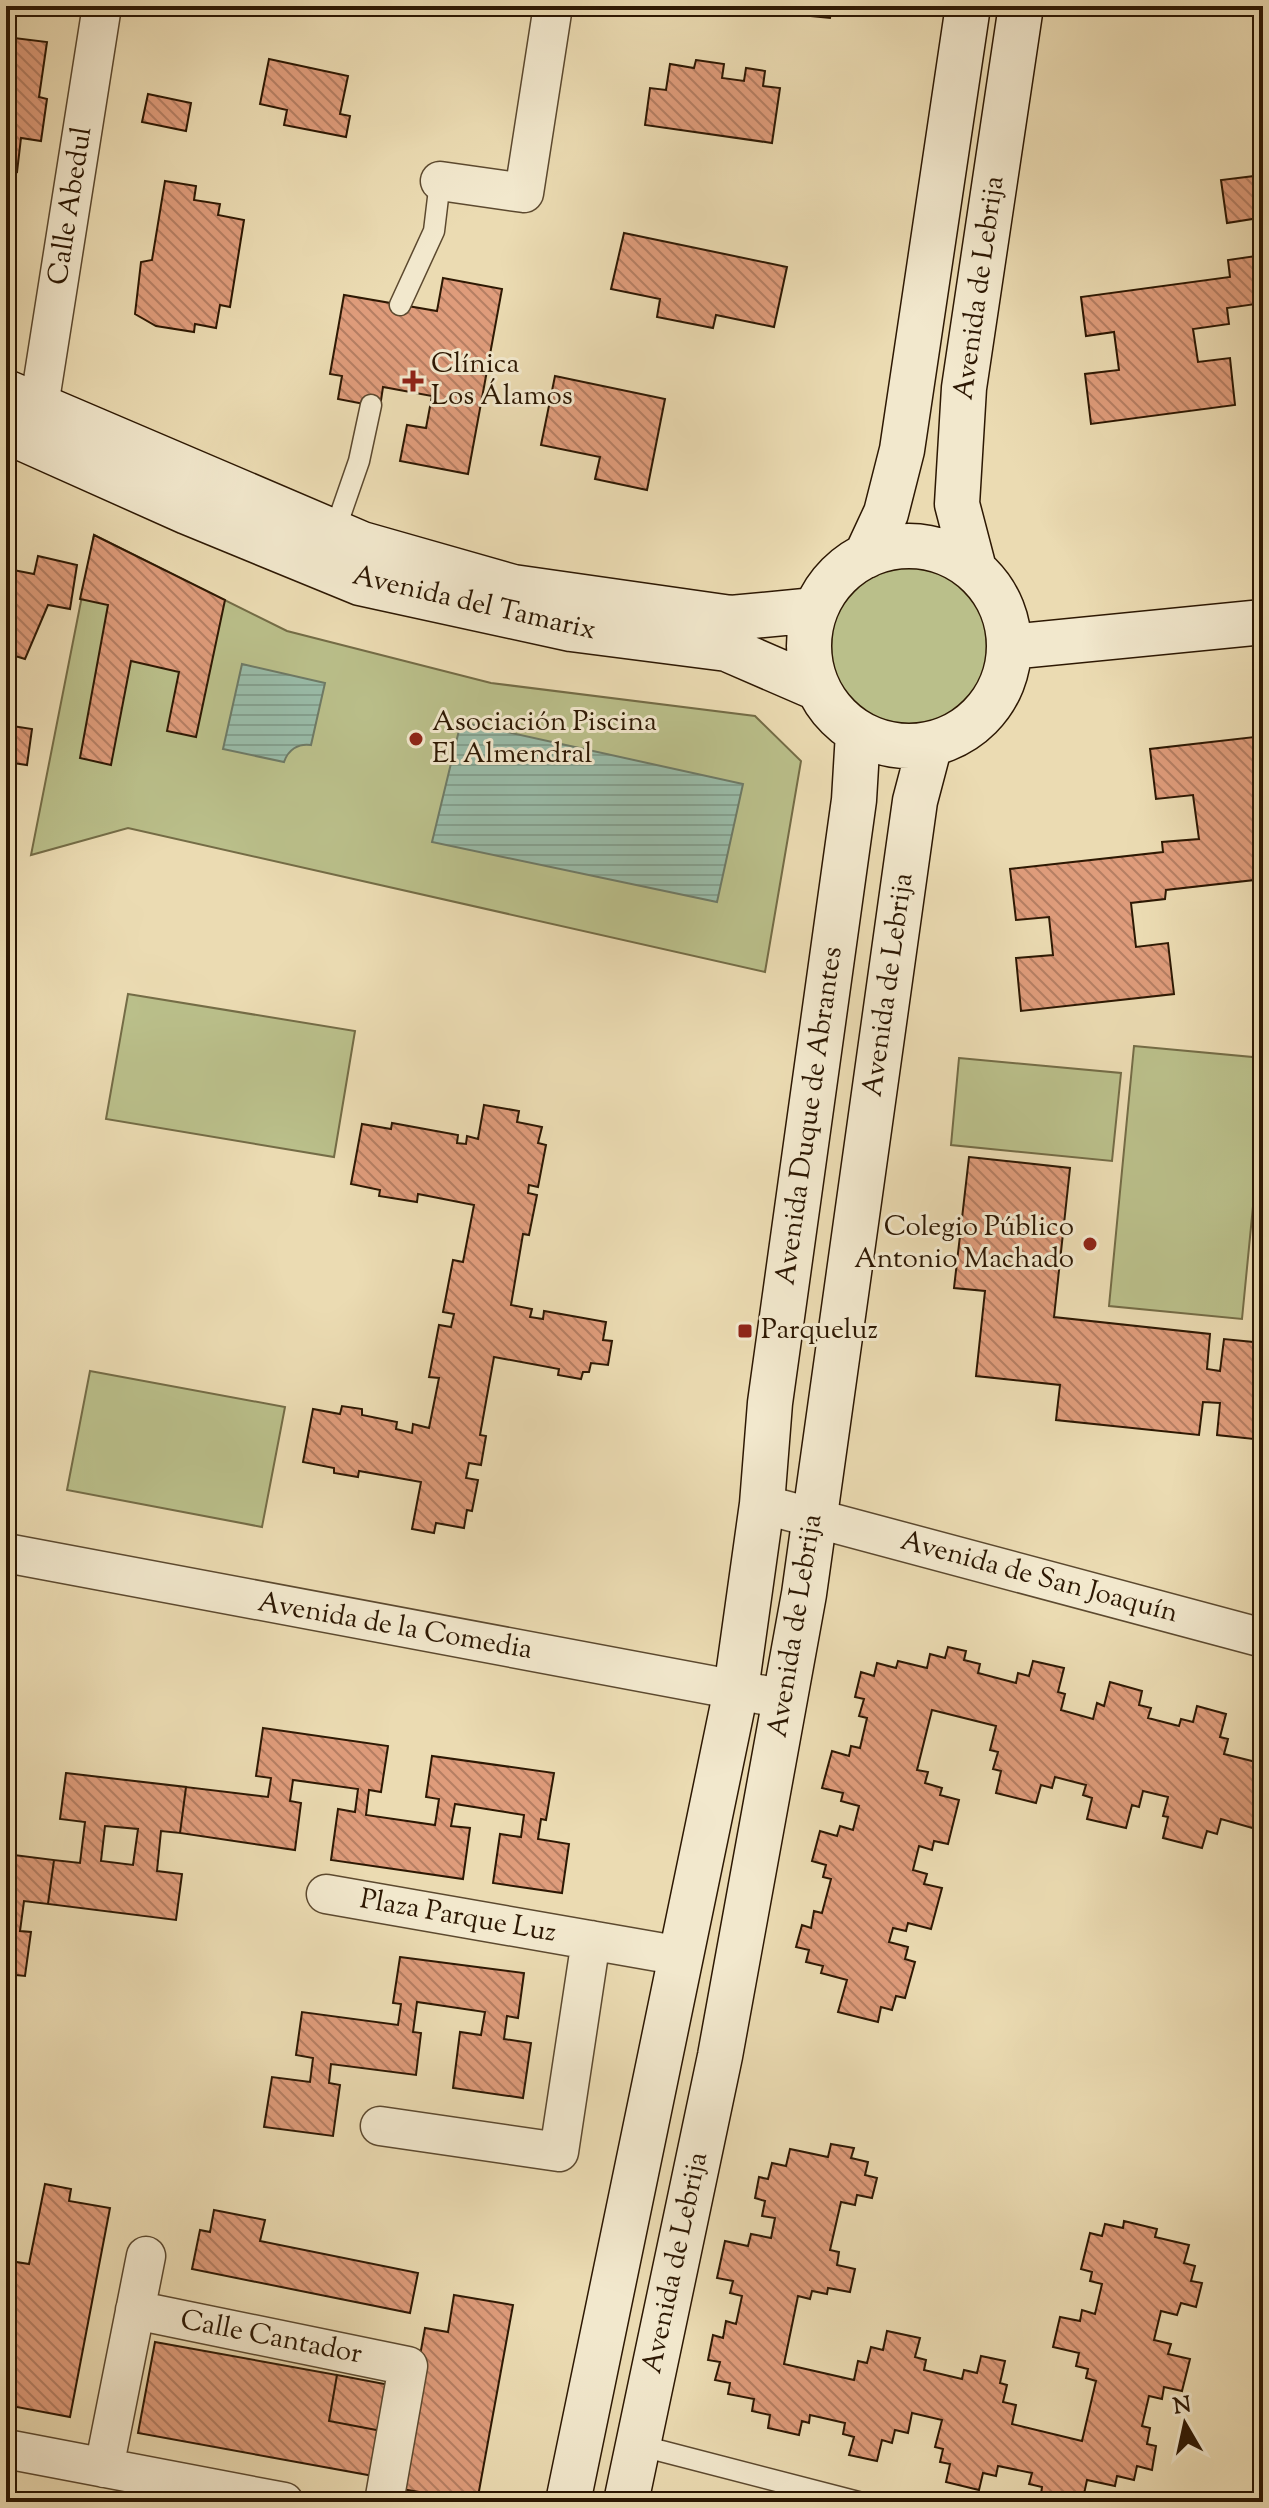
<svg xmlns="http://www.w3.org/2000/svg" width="1269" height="2508" viewBox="0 0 1269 2508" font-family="'Sorts Mill Goudy',serif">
  <defs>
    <pattern id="water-rules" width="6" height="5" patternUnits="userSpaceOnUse" patternTransform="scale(2)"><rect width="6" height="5" fill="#99bba8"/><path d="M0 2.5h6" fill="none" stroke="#84a08f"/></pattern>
    <pattern id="building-back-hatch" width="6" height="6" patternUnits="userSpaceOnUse" patternTransform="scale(2)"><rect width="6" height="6" fill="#df9c7b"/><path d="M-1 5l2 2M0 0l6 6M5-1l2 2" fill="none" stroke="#b57e63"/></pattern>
  </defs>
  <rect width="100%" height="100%" fill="#ebdbb2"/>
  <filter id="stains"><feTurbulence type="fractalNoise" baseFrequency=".0025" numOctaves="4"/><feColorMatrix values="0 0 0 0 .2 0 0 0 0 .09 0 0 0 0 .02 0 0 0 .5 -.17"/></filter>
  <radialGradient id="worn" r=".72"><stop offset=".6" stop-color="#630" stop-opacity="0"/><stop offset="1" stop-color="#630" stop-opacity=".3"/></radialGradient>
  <path fill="#babf8a" stroke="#746c46" stroke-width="2" d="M94 535 287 631 491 683 755 716 801 761 765 972 128 828 31 855Z
    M826 646a84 84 0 1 1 168 0a84 84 0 1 1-168 0Z
    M128 994 355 1031 334 1157 106 1119Z
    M1134 1046 1263 1058V1104L1242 1319 1109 1306Z
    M959 1058 1121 1073 1112 1161 951 1145Z
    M90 1371 285 1407 262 1527 67 1490Z"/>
  <path fill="url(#water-rules)" stroke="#6e7a66" stroke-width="2" d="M242 664 325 683 311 745C298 743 288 750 284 762L223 749Z
    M461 722 743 784 717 902 432 842Z"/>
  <path fill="url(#building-back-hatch)" stroke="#2d1803" stroke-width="2" fill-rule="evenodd" d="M750 6H832L830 18 750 10Z
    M6 37 47 42 39 97 47 99 41 141 21 138 17 172 6 170Z
    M269 59 348 76 340 114 350 116 346 137 284 125 287 110 260 104Z
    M696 60 724 64 722 78 744 81 746 68 765 71 763 86 780 88 772 143 645 125 650 88 666 90 670 64 694 68Z
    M148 94 191 103 186 131 142 122Z
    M1263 175V247L1259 218 1227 223 1221 180Z
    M165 181 196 186 194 200 220 204 218 215 244 220 230 307 220 305 216 328 195 324 194 332 156 326 135 314 141 262 152 260Z
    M624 233 787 267 774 327 716 315 713 328 657 317 660 299 611 289Z
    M1263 255V303L1227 308 1229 324 1193 329 1198 362 1230 358 1235 405 1091 424 1085 374 1119 370 1114 332 1086 336 1081 297 1230 277 1228 260Z
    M443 278 502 289 468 474 400 461 407 425 426 428 432 396 383 387 380 407 338 399 342 376 330 374 344 295 437 311Z
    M1263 353V434L1255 354Z
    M555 376 665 399 647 490 595 479 600 457 541 445Z
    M94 535 225 600 196 737 167 731 179 672 131 661 111 765 80 758 108 605 80 599Z
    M6 540 14 541 8 569 34 574 38 556 77 565 70 609 48 605 25 659 12 655 6 672Z
    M6 725 32 729 27 765 6 762Z
    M1263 736V879L1166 890 1165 899 1131 903 1136 947 1168 943 1174 994 1021 1011 1016 958 1053 955 1049 917 1016 920 1010 869 1163 852 1162 842 1199 839 1193 795 1156 799 1150 749Z
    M484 1105 519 1111 517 1122 542 1127 538 1143 546 1145 538 1187 529 1185 528 1193 537 1195 529 1235 523 1234 511 1305 532 1309 530 1317 543 1319 544 1311 606 1322 603 1340 612 1341 608 1365 591 1363 589 1372H583L581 1379 558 1375 559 1369 494 1357 480 1435 486 1436 481 1465 469 1463 466 1478 478 1480 472 1511 467 1510 464 1528 436 1523 434 1533 412 1529 421 1482 359 1471 358 1477 334 1473V1468L303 1462 313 1409 340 1414 342 1406 362 1409V1415L397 1422 396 1429 412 1433 413 1424 429 1428 439 1378 429 1377 439 1325 451 1327 454 1314 443 1312 453 1260 463 1262 474 1205 418 1194 417 1202 379 1196 380 1190 351 1184 362 1124 391 1129 392 1123 458 1135 457 1143 466 1144 467 1136 478 1139Z
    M969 1157 1070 1168 1054 1317 1210 1334 1207 1369 1220 1371 1224 1339 1263 1343V1440L1217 1435 1220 1403 1203 1402 1199 1435 1056 1420 1060 1385 976 1376 985 1291 954 1288Z
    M948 1647 966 1651 964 1660 980 1664 978 1673 1016 1683 1018 1673 1029 1676 1033 1661 1064 1668 1058 1692 1065 1694 1061 1710 1093 1719 1097 1703 1104 1706 1110 1682 1142 1691 1139 1705 1151 1708 1148 1718 1179 1726 1181 1719 1193 1722 1197 1706 1226 1714 1220 1737 1228 1739 1224 1754 1256 1762 1260 1744 1263 1745V1841L1254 1839 1256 1829 1221 1819 1217 1834 1207 1831 1202 1848 1163 1838 1168 1817 1163 1816 1168 1797 1143 1791 1139 1807 1132 1805 1126 1828 1087 1819 1092 1798 1083 1795 1086 1785 1055 1777 1052 1788 1041 1785 1036 1803 996 1793 1001 1771 993 1769 998 1752 990 1750 996 1726 932 1710 917 1770 928 1772 925 1783 942 1788 940 1795 959 1800 948 1844 934 1841 932 1850 919 1846 913 1870 927 1874 924 1884 942 1888 931 1929 908 1923 906 1931 893 1928 889 1942 908 1947 905 1959 915 1962 905 1998 896 1996 892 2010 881 2007 878 2022 838 2012 847 1980 821 1973 823 1966 806 1962 809 1950 796 1947 802 1925 811 1928 814 1911 822 1913 831 1879 823 1877 826 1865 812 1861 820 1831 837 1836 840 1826 853 1830 859 1806 841 1801 843 1793 822 1788 832 1751 849 1756 851 1746 860 1748 867 1718 859 1716 864 1699 855 1697 861 1672 874 1676 877 1663 896 1668 898 1661 927 1668 930 1654 945 1658Z
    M263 1728 388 1746 381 1792 369 1790 366 1815 435 1825 439 1799 426 1797 432 1756 554 1773 546 1820 541 1819 538 1839 569 1844 562 1893 493 1883 500 1834 521 1837 524 1815 455 1804 451 1826 470 1828 463 1879 331 1860 338 1809 355 1812 358 1789 293 1780 290 1801 301 1803 295 1850 180 1833 186 1787 268 1797 271 1778 256 1776Z
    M66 1773 186 1787 180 1833 161 1831 157 1871 182 1874 176 1920 48 1904 54 1860 80 1863 85 1822 60 1819ZM105 1826 138 1829 133 1865 101 1861Z
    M6 1854 54 1860 48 1904 24 1901 20 1931 31 1932 25 1976 6 1974V1927L10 1899H6Z
    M400 1957 524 1973 518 2018 507 2016 504 2039 531 2043 523 2098 453 2088 460 2032 481 2035 485 2012 417 2002 413 2032 421 2033 416 2075 331 2064 329 2083 340 2085 333 2136 264 2127 272 2077 310 2082 313 2058 296 2055 302 2012 398 2025 401 2004 393 2003Z
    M831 2144 854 2148 851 2158 868 2162 865 2175 877 2178 872 2198 857 2195 855 2205 841 2202 830 2250 839 2252 837 2265 855 2269 850 2292 828 2288 827 2294 812 2291 810 2299 798 2296 784 2364 854 2380 858 2361 867 2363 871 2347 883 2350 887 2331 920 2338 915 2357 926 2360 924 2370 962 2379 964 2370 977 2373 981 2356 1005 2361 1000 2383 1007 2385 1003 2402 1016 2405 1012 2424 1082 2441 1096 2381 1086 2378 1088 2369 1076 2366 1079 2353 1053 2347 1060 2317 1080 2321 1082 2310 1095 2314 1102 2284 1090 2281 1092 2272 1081 2269 1090 2233 1102 2236 1105 2224 1123 2228 1124 2221 1157 2229 1155 2237 1189 2245 1184 2263 1195 2266 1191 2281 1202 2283 1196 2307 1181 2303 1177 2315 1161 2311 1154 2340 1171 2344 1168 2354 1190 2359 1182 2391 1164 2387 1162 2399 1149 2396 1142 2426 1150 2428 1147 2444 1156 2446 1152 2470 1137 2466 1134 2480 1117 2476 1115 2486 1087 2480 1084 2494 1077 2493 1075 2502H1040L1042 2487 1029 2484 1032 2473 998 2466 996 2476 983 2473 979 2490 946 2482 950 2464 940 2462 943 2449 935 2447 942 2420 912 2413 908 2433 895 2430 892 2443 882 2440 877 2461 849 2455 854 2437 843 2434 845 2423 810 2415 809 2423 802 2421 799 2435 768 2428 770 2415 752 2411 754 2399 728 2394 730 2383 715 2380 720 2362 708 2360 713 2335 723 2338 726 2321 736 2324 742 2296 730 2293 733 2281 717 2278 725 2241 748 2246 751 2234 771 2238 775 2218 762 2216 765 2201 755 2198 759 2177 768 2179 772 2163 786 2166 790 2149 828 2157Z
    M45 2184 71 2189 69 2201 110 2208 70 2417 6 2405V2280L10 2261 29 2264Z
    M214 2210 265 2220 260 2241 418 2273 410 2313 192 2269 200 2230 210 2232Z
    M454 2295 513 2305 477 2502 396 2488 425 2328 448 2332Z
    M155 2342 337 2375 329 2421 387 2432 379 2477 138 2433Z
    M337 2375 395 2386 387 2432 329 2421Z"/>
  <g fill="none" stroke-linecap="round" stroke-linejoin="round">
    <g stroke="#5c492f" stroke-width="23">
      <path id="lane" d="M400 305 434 231 440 181
        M334 533 359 461 371 405
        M638 2445 858 2502"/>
    </g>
    <g stroke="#5c492f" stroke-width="41">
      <path id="street" d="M440 181 524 193 553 6
        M39 406 102 6
        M762 1504 1263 1638
        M6 1553 785 1699
        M326 1894 681 1956
        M380 2126 559 2152 591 1940
        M135 2310 408 2366 384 2502
        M6 2449 284 2502
        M104 2468 146 2256"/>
    </g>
    <g stroke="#2d1803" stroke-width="47">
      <path id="secondary" d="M6 392 362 544 513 587 731 618 815 610
        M6 431 187 512 360 583 571 629 727 649 817 688
        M809 646a100 100 0 1 1 200 0a100 100 0 1 1-200 0Z
        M866 556 886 513 902 450 968 6
        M974 569 957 504 964 388 1021 6
        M1009 647 1263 622
        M568 2502 736 1690 762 1504 770 1403 854 800 858 733
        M626 2502 720 2056 804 1594 915 801 930 744"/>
    </g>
    <use href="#lane" stroke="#f2e8cd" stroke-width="20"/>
    <use href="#street" stroke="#f2e8cd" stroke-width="38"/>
    <use href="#secondary" stroke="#f2e8cd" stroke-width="44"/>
  </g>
  <g fill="#8f2418" stroke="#f2e8cd" stroke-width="3">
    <path d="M409 369h8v8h8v8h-8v8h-8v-8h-8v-8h8z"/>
    <circle cx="416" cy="739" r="8"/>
    <circle cx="1090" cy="1244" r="8"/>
    <rect x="737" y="1323" width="16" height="16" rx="4"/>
  </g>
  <g text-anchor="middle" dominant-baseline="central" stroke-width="6" stroke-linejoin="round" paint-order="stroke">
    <g font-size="28" fill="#2d1803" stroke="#f2e8cd">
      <text transform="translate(71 206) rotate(-81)">Calle Abedul</text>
      <text transform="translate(980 288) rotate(-82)">Avenida de Lebrija</text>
      <text transform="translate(474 604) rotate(13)">Avenida del Tamarix</text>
      <text transform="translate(889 985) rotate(-82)">Avenida de Lebrija</text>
      <text transform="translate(810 1116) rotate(-82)">Avenida Duque de Abrantes</text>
      <text transform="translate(1039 1578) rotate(15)">Avenida de San Joaquín</text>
      <text transform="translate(796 1626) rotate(-81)">Avenida de Lebrija</text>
      <text transform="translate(395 1627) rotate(10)">Avenida de la Comedia</text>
      <text transform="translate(458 1917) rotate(10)">Plaza Parque Luz</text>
      <text transform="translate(676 2263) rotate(-78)">Avenida de Lebrija</text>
      <text transform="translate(271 2338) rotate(11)">Calle Cantador</text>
    </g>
    <g font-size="28" fill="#2d1803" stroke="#f2e8cd" text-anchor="start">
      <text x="431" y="365">Clínica<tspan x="431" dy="32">Los Álamos</tspan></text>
      <text x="432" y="723">Asociación Piscina<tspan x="432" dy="32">El Almendral</tspan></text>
      <text x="1074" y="1228" text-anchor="end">Colegio Público<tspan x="1074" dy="32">Antonio Machado</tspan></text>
      <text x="761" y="1331">Parqueluz</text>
    </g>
  </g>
  <rect width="1269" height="2508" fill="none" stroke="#ebdbb2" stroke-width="32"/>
  <rect x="8" y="8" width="1253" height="2492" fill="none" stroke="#2d1803" stroke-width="4"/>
  <rect x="16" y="16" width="1237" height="2476" fill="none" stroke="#2d1803" stroke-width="2"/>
  <g transform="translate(1185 2424) rotate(351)" stroke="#f2e8cd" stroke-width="6" paint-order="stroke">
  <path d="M0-6L14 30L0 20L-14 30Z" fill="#2d1803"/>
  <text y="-12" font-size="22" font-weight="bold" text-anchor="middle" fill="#2d1803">N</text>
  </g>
  <rect width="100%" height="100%" filter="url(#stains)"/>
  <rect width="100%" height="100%" fill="url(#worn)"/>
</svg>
